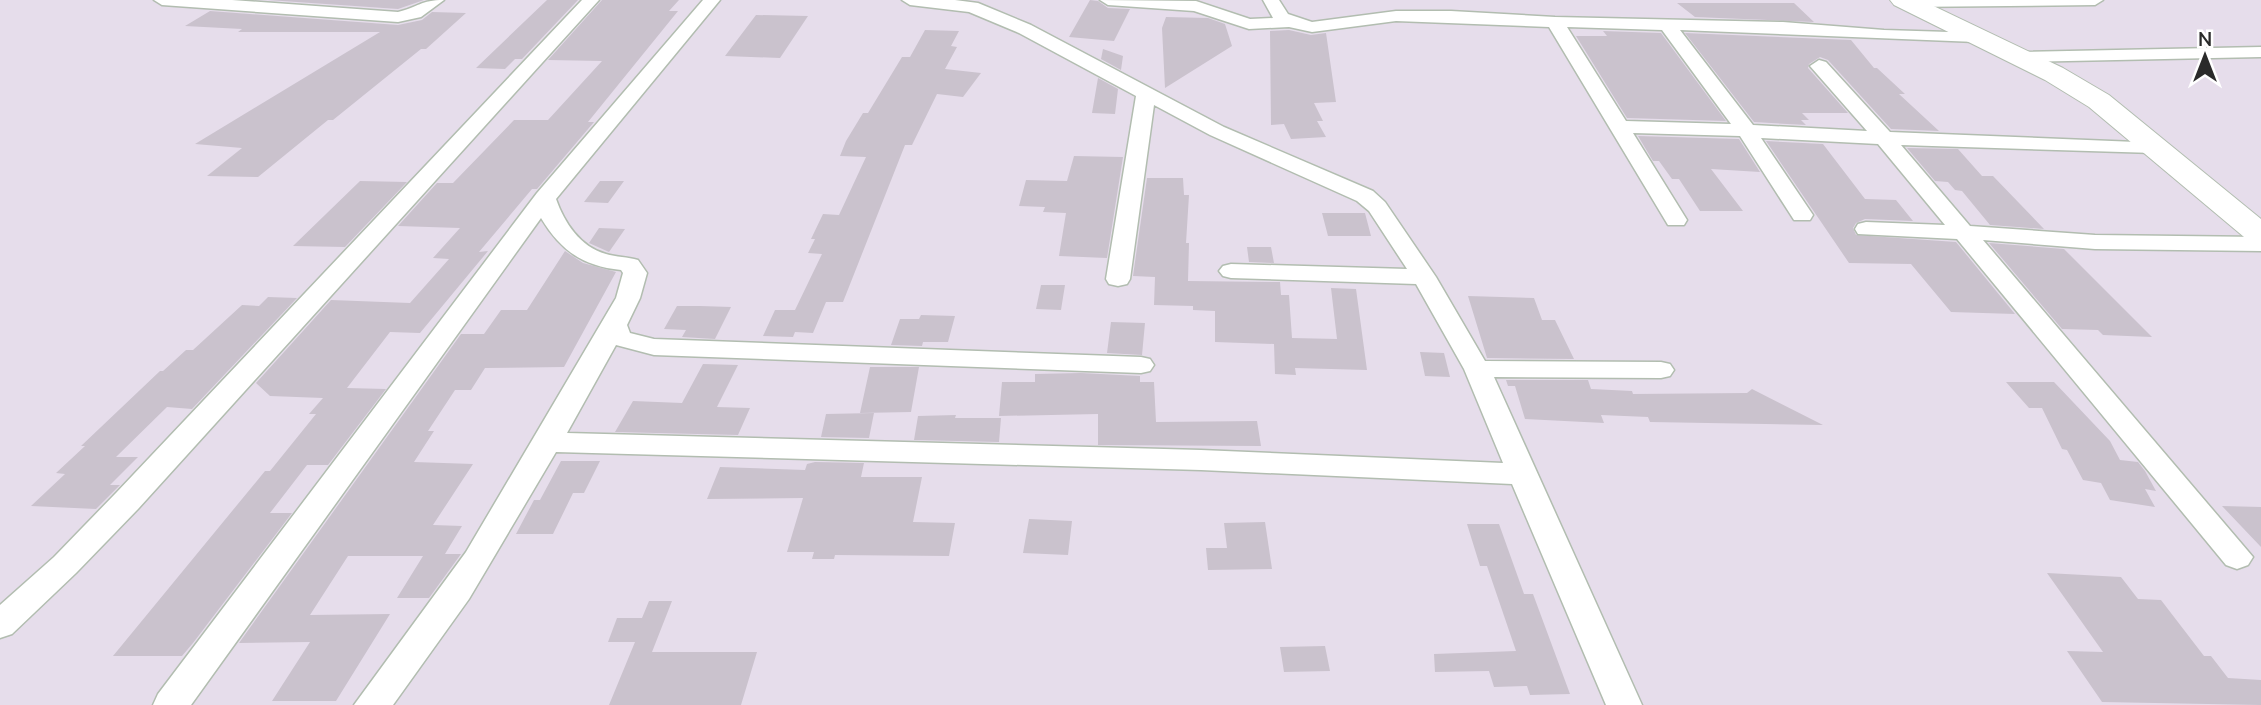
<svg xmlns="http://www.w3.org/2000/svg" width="2261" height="705" viewBox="0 0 2261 705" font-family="'Nunito Sans',sans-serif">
  <rect width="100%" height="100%" fill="#e6ddeb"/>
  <path fill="#cac2cd" d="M268 0H424L398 9Z
    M547 0H578L522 59H515L505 69 476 68Z
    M602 0H679L669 11H678L588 122H594L537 189H532L479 252 488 251 420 333 390 332 347 388 386 389 328 465H307L270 513H292L193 643 182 656H113L265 471H270L316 414H309L323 398 270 396 256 383 331 300 410 303 449 259 433 258 460 228 398 226 437 183H453L514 120H548L602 61 548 60Z
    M1090 0 1098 1 1108 8 1130 9 1114 41 1069 37Z
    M1677 3H1794L1814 22 1695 17Z
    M210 11 398 25 422 20 432 12 466 13 426 49H421L333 120H328L258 177 207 176 242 148 195 144 380 32H238L242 29 185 26Z
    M756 15 808 16 780 58 725 56Z
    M1166 17 1208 18 1225 24 1232 46 1165 88 1162 28Z
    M925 30 959 31 951 46 957 47 945 69 981 73 963 97 937 94 912 145H905L843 302H826L813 333 795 332 793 337 763 336 775 310H795L822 254 808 253 815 239H811L823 214 839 215 866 157 840 156 846 141 863 113H868L902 57H910Z
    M1289 30 1311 35 1326 33 1336 102 1314 103 1323 121H1317L1326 137 1291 139 1284 124 1271 125 1270 31Z
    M1603 31 1661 33 1726 121 1627 118 1576 36H1607Z
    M1685 33 1851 40 1874 68H1877L1905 94H1899L1939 131 1891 129 1828 60 1820 57 1809 64 1808 68 1848 113H1802L1809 120H1801L1806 125 1754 122Z
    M1103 49 1123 56 1121 70 1101 59Z
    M1098 78 1118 89 1115 114 1092 113Z
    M1638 136 1739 139 1760 172 1711 169 1743 211H1700L1679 179H1672L1659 161H1653Z
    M1766 141 1823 144 1865 199 1896 200 1913 221 1865 219 1856 223 1853 228 1856 235 1956 242 2015 314 1951 312 1911 264 1849 263Z
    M1907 148 1958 149 1982 176H1993L2044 229 1990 225 1962 191 1955 190 1948 182 1935 181Z
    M1074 156 1123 157 1107 258 1059 256 1066 213 1043 212 1045 207 1019 206 1026 180 1067 181Z
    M1147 178H1183L1184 195H1189L1186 243H1189L1188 281 1280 282 1281 295H1289L1292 338 1337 339 1331 288 1356 289 1367 370 1295 368 1296 375 1275 374 1274 344 1215 342V311L1193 310V306L1154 305 1155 277 1133 276Z
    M360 181 407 182 345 247 293 246Z
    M600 181H624L608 203 584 202Z
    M1322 213H1365L1371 236H1328Z
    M599 228 625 229 609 252 589 243Z
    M1989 243 2064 249 2152 337 2103 335 2098 330 2062 329Z
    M1247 247H1271L1274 263 1249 262Z
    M565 251 583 263 616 272 564 367 485 368 471 390H455L428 431H434L414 462 473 464 433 525 462 526 445 554H461L429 598H397L423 556H348L310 615 390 614 336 701H272L310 642 239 643 461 334H484L501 310H527Z
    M1041 285H1065L1061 310 1036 309Z
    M1468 296 1534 298 1542 320H1555L1574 359 1487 358Z
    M268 297 297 298 192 409 167 407 116 457H138L110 485H120L96 509 31 506 65 474 56 473 85 446H81L160 371H163L186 350H193L242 305 259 306Z
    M677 306H700L731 307 715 339 682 337 686 330 664 329Z
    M921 315 955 316 948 342H923L922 346 891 345 900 319H919Z
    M1111 322 1145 323 1142 355 1107 353Z
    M1420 352 1444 353 1450 377 1425 376Z
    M703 364 738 365 717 407 750 408 738 435 615 432 633 401 682 403Z
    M870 367H919L911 412 860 413Z
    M1081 373 1140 376V382H1154L1156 422 1257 421 1261 446 1098 445V414L999 416 1002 382H1035V374Z
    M1506 380H1588L1591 389 1632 391 1633 394 1747 393 1752 389 1823 425 1650 422 1648 417 1601 415 1604 423 1525 419 1515 386H1508Z
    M2006 382H2054L2110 441 2120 460 2138 462 2145 471 2156 491 2145 489 2155 507 2110 500 2101 483 2083 480 2067 450 2062 449 2042 408H2029Z
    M874 413 869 438 821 437 826 414Z
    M956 415 955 418H1001L999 442 914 440 918 416Z
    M561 461H600L584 493H573L553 534H516L534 500H540Z
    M815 462 864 463 861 477H922L913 522 955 523 949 556 835 555 834 559H812L814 552H787L803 498 707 499 720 467 805 470 807 464Z
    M2222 506 2261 507V547Z
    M1029 519 1072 521 1068 555 1023 553Z
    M1265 522 1272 569 1208 570 1206 548H1227L1224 523Z
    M1467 524H1499L1524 594H1533L1570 694 1530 695 1527 686 1494 687 1489 671 1435 672 1434 654 1516 651 1487 566H1480Z
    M2047 573 2121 577 2138 599 2161 600 2204 656H2211L2228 678 2261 680V705L2102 702 2067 651 2103 652Z
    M649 601H672L652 652H757L741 705H609L635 642H608L617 618H642Z
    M1325 646 1330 671 1284 672 1280 647Z"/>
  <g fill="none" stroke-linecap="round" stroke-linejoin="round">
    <g stroke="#b2bdb0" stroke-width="3">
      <path id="street" d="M154 0H232L398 12C419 7 420 0 444 0L421 17 398 22 162 5Z
        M582 0H599L138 509 76 573 12 634 0 638V605L54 557 116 493Z
        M703 0H720L556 199C564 222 580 247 606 254 616 257 628 257 638 260L647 273 640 298 627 325 630 333 654 339 1141 357 1150 359 1154 365 1150 371 1141 373 654 355 616 345 567 433 1201 450 1503 463 1464 369 1416 284 1231 278 1223 276 1219 271 1223 266 1231 264 1407 269 1369 211 1357 201 1210 135 1154 105 1130 279 1127 284 1118 286 1109 284 1106 279 1136 96 1019 33 969 12 910 5 902 0H955L978 3 1031 25 1224 127 1373 191 1385 202 1436 277 1485 361 1661 362 1670 364 1674 370 1670 376 1661 378 1494 377 1642 705H1606L1512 484 1201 470 556 452 469 599 393 705H354L466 552 616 298 623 273 621 270C583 266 561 251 541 218L191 705H153L158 694 537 193Z
        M1100 0 1196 1 1250 19 1273 18 1263 0H1279L1288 14 1312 22 1396 11H1451L1555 17 1783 22 1884 30 1982 33 1985 37 1982 41 1976 42 1680 30 1753 125 1867 131 1810 66 1819 60 1826 62 1890 132 2161 143 2164 147 2161 151 2154 153 1901 145 1970 226 2095 235 2261 237V251L2095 249 1983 240 2253 557 2248 565 2237 569 2226 565 1957 239 1858 234 1855 229 1858 224 1866 222 1945 225 1878 144 1761 138 1813 215 1810 220H1794L1740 136 1633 133 1687 220 1684 225H1668L1665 220 1549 27 1396 21 1312 32 1289 27 1249 29 1194 11 1108 5ZM1567 27 1662 30 1731 124 1626 121Z
        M1898 0H2103L2095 5 1905 7 1899 6Z
        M2261 47V57L2018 62 2009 57 2018 52Z"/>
    </g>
    <g stroke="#b2bdb0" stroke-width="2">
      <path id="secondary" d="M1890 0H1921L2063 68 2109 95 2261 219V245L2250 242 2089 107 2045 80 1894 5Z"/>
    </g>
    <use href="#street" fill="#fff" fill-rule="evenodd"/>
    <use href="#secondary" fill="#fff" fill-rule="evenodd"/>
  </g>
  <g transform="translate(2205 56)" stroke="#ffffff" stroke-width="5" paint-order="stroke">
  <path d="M0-5L12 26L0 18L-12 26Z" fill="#2a2a2a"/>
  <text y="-10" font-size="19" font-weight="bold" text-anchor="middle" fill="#2a2a2a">N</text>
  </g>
</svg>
